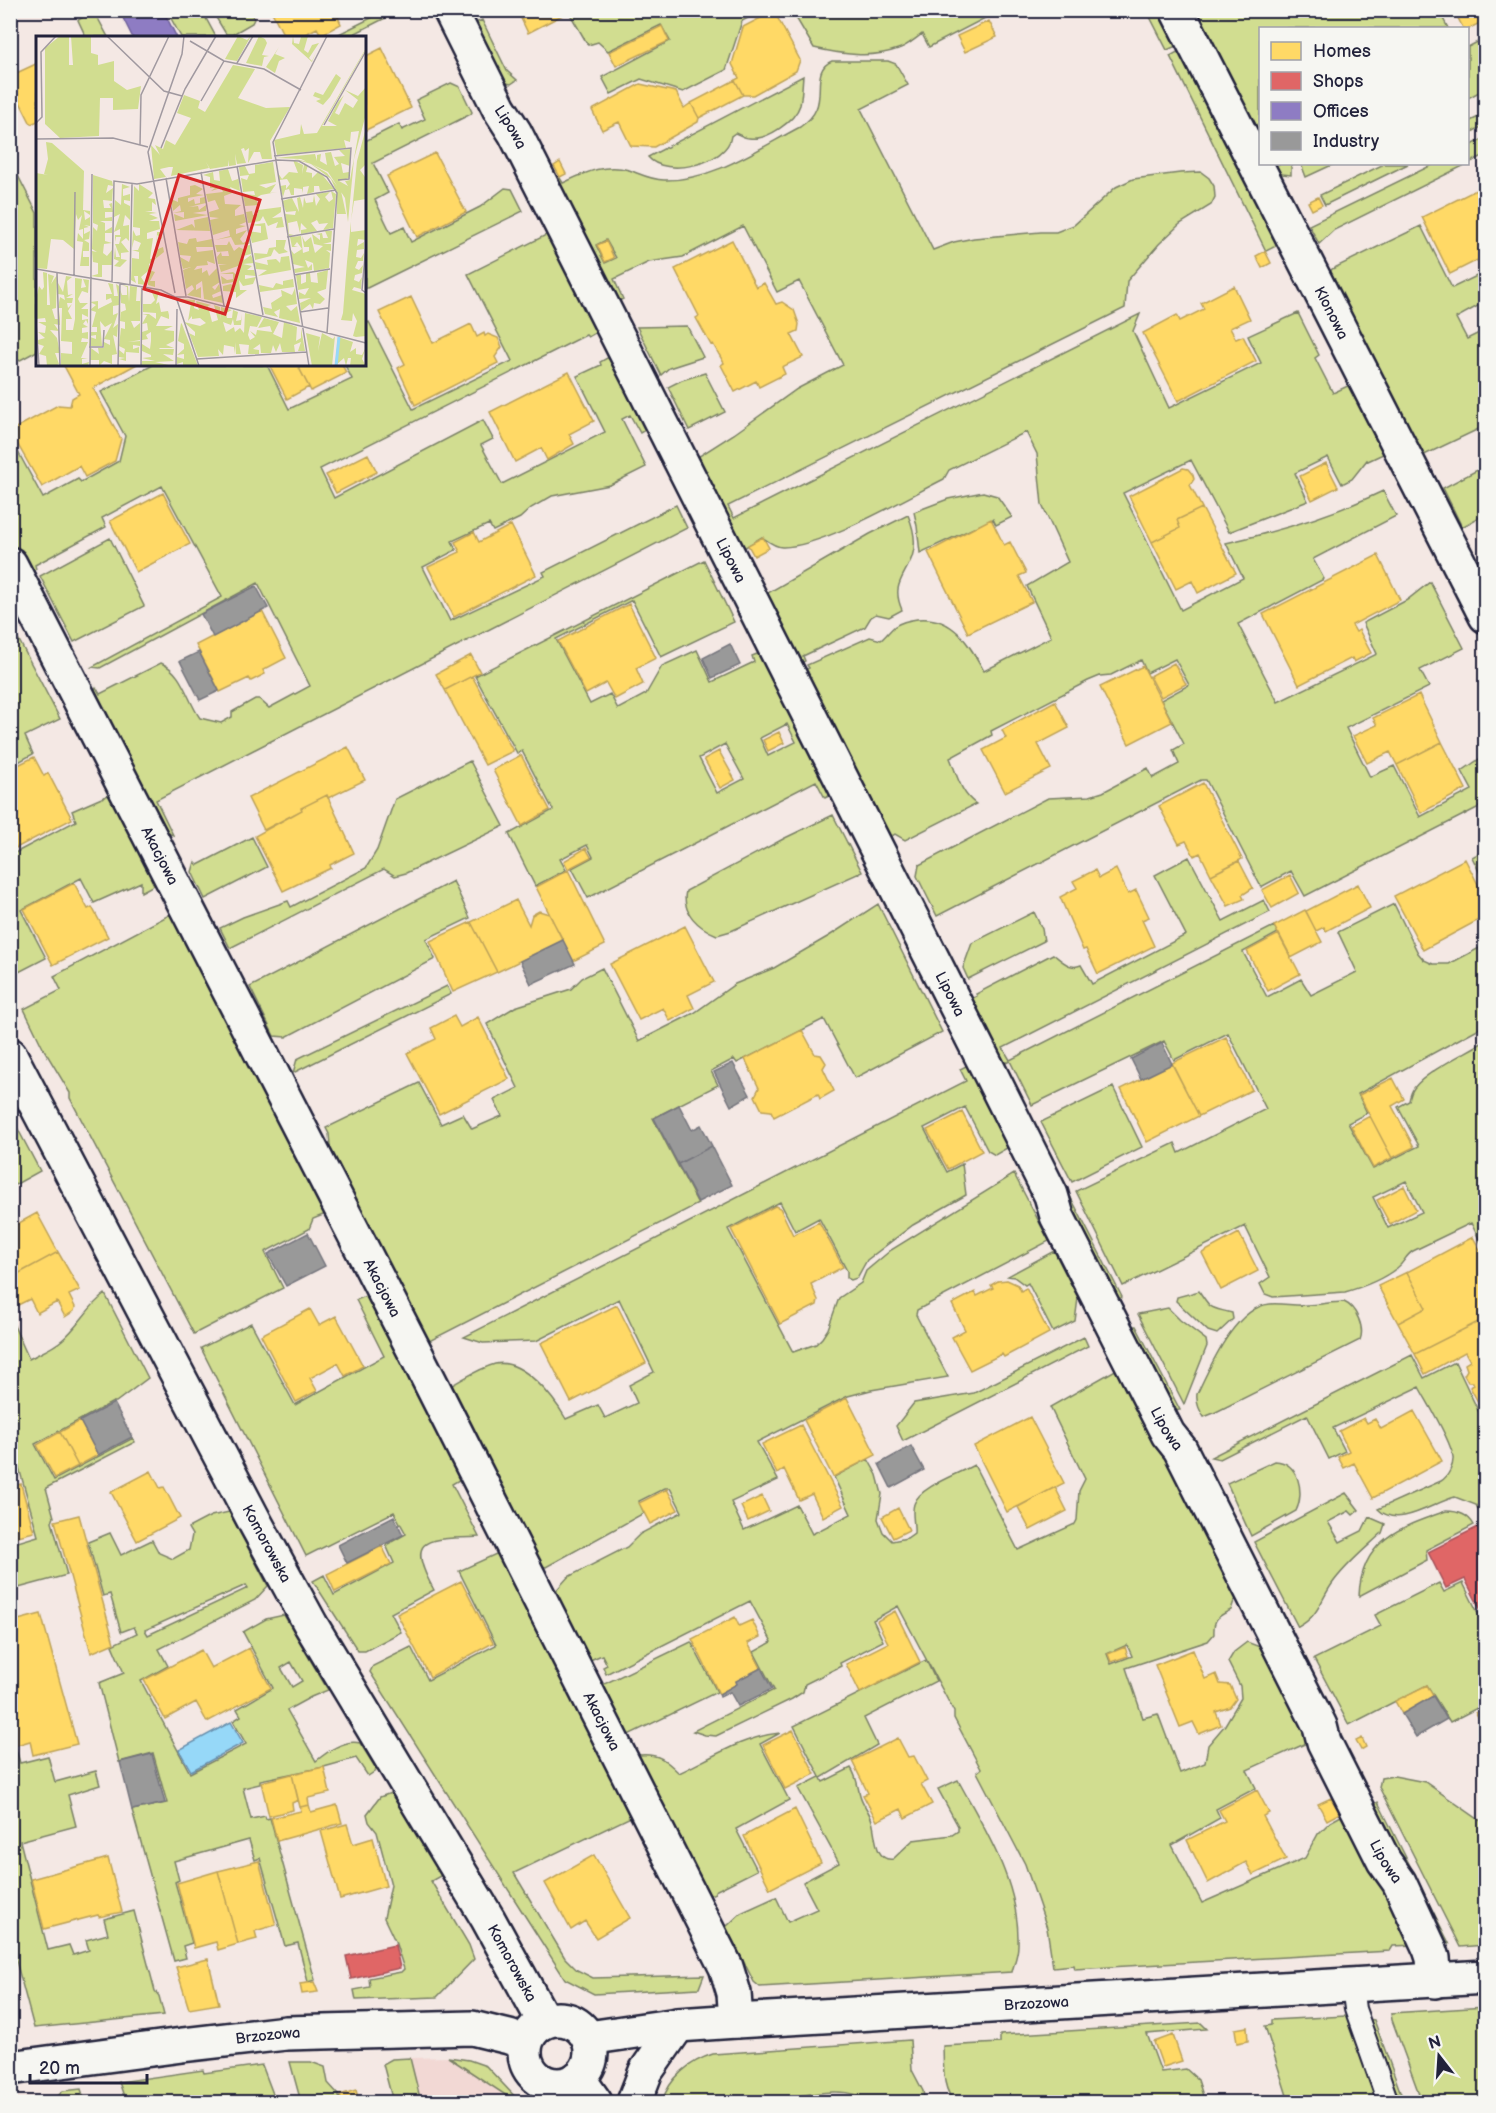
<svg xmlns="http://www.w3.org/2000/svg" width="1496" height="2113" viewBox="0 0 1496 2113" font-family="'Balsamiq Sans',sans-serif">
  <rect width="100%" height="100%" fill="#f4e8e4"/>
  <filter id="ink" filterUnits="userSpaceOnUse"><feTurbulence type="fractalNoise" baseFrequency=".0167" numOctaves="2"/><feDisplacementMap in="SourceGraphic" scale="12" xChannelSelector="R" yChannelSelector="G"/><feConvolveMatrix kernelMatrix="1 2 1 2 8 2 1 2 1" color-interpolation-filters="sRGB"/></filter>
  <g filter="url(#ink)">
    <path fill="#f2d8d4" d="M448 2057 516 2102H421L410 2058Z"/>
    <path fill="#d1dd90" stroke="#7a8066" stroke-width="1.5" fill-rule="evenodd" d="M988 10 991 15 929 47 922 34C915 39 906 47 898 49 871 59 841 54 814 48L792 11Z
      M94 11 108 37H86L78 20Z
      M167 11H202L216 37H181Z
      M212 11H250L254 19 252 23 233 34H226Z
      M385 11H399L348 37H333Z
      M576 11V10L762 11 742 21 726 70 683 92 641 79 611 94 602 77 670 41 661 25 608 51 598 42 588 45 570 14Z
      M1147 11H1164L1181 44 1167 50Z
      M1190 11H1439L1448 28H1260V149Z
      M482 20 507 71 517 80 511 84 502 82 473 24Z
      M1485 38V86L1483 90 1468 98V47Z
      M1183 49 1282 243 1266 251 1170 56Z
      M832 61H888L896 64 908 85 861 109 933 250 954 242 974 238 1041 232H1056L1074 225 1116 187 1133 179 1180 173 1201 172 1209 178 1214 186 1215 197 1211 205 1180 224 1159 244 1127 281 1125 308 728 506 734 518 1140 314 1133 331 1169 408 1261 363 1248 336 1298 313 1319 355 1315 358 1333 393 1354 383 1385 445 1383 454 1368 461 1367 460 1352 479 1342 484 1328 457 1295 473 1308 501 1229 532 1191 460 1123 493 1181 610 1243 578 1226 543C1280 531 1333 515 1383 491L1396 516 1313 559 1324 579 1238 624 1278 702 1377 654 1363 623 1407 600 1430 582 1464 648 1420 670 1429 687 1346 728 1370 777 1394 766 1420 817 1472 790 1462 771 1485 755V804L1305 896 1291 871 1261 887 1206 780H1201L937 916 917 876 919 865 1048 798 1090 796 1103 792 1148 768 1153 778 1179 764 1173 750 1184 744 1161 700 1189 685 1175 659 1147 673 1141 660 1111 675 1100 676 1088 681 991 731 992 735 950 758C957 774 960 793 976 804L905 840 895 834 885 840 800 672 809 668 807 665 870 637 881 640C886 636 890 630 895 626 901 622 910 620 917 619 953 615 969 644 984 671L1051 637 1027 586 1068 562 1042 505 1037 454 1026 432 949 470 944 479C906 498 821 548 782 547 775 547 768 541 762 537L739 551 693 460 734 434 797 389 843 365 799 281 777 292 743 226 683 257 649 262 614 279 623 299 614 303 552 182 560 178 563 183C585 173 604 163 629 170 640 174 652 180 664 180 713 181 758 149 800 127 807 122 813 117 816 109 824 93 812 69 832 61ZM606 240 616 258 605 263 596 245Z
      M803 76C802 86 802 96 800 105 795 121 767 141 749 138 745 138 740 135 735 133L731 136C728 164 665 178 648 157Z
      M451 83 460 87 472 112 471 114 373 163 388 193 375 200 391 233 404 227 411 242 480 207 505 188 512 189 523 211 365 289V141L399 124 402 130 425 119 416 100Z
      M1485 114V125L1468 134V122Z
      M1485 138V155L1334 230 1319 244 1309 225 1434 164H1468V147Z
      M10 160 37 213V351L11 365Z
      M1268 164H1291V175L1273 173Z
      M1301 164H1334L1306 177Z
      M1384 164H1408L1325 205 1320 195Z
      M1421 226 1452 288 1485 272V302L1456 318 1467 339 1485 330V426L1418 458 1327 278 1332 269Z
      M546 235 554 237 598 325 595 333 588 337 586 335 320 469 334 498 483 420 493 439 481 445 502 484 605 432 577 376 601 365 600 362 607 358 616 361 650 427 640 433 630 415 622 419 646 467 610 485 552 496 531 508 520 518 493 531 489 524 452 541 456 550 423 567 450 621 545 576 543 572 676 505 687 528 156 800 173 835 161 831 92 695 96 687 100 694 161 663C183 672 187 700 200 718L221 723 232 717V712L255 699H259L269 708 310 686 258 583 100 668 92 667 222 597 162 486 102 518 106 527 35 565 36 569 28 573 11 538 10 437 43 498 78 479 81 482 119 461 125 436 101 392 153 365H267L289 409 352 379 345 365 364 364 365 324 369 322 413 409 512 361 468 274Z
      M687 326 703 357 669 368 661 375 637 327Z
      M705 373 725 412 689 430 668 387 682 380Z
      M1485 466V514L1462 527 1443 488Z
      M983 492 997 496 1012 517 996 525 993 519 920 553 917 526 914 512 948 499Z
      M908 515C913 527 917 543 912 557 904 578 891 585 902 610L889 617 876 614 871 617 865 627 803 656 805 661 797 665 766 594 870 534Z
      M110 538 144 606 74 642 40 576Z
      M704 560 734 622 661 657 632 600 556 639 590 704 610 694 618 709 646 694 662 666 697 650 712 682 754 662 752 656 765 651 832 787 829 796 825 798 816 781 588 898 572 868 593 857 587 845 560 859 566 870 535 886 509 834 553 810 522 751 517 753 475 676ZM787 724 796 742 768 756 760 738ZM725 744 744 779 717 793 699 758Z
      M10 623 60 719 25 736 33 754 11 766Z
      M470 761 504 826 406 873 395 876 384 869 230 948 220 928 243 917 288 901 291 907 366 868 377 850 395 799Z
      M113 793 157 877 154 885 141 892V882L94 903 81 878 21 910 46 958 11 976 10 851 13 854 76 821 72 811Z
      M833 815 862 872 731 931 717 935C699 928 681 913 686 891L785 838Z
      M252 837 267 867 205 899 192 872 195 862 198 865Z
      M1485 850V884L1472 857Z
      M1189 857 1223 921 1264 900 1270 912 1003 1048 1010 1060 1274 926 1278 933 1243 952 1267 997 1301 979 1311 995 1357 972 1338 932 1394 904 1418 953 1424 960 1433 964H1449L1485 945V1025L1358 1094 1367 1113 1348 1123 1373 1169 1419 1146 1398 1107 1409 1101C1410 1096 1411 1092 1414 1088 1427 1071 1466 1053 1485 1041V1251L1471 1223 1413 1251C1405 1256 1404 1263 1397 1268 1383 1279 1363 1287 1345 1292L1273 1297 1265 1294 1260 1284 1270 1277 1245 1226 1123 1286 1076 1191 1175 1143 1179 1153 1266 1109 1228 1033 1174 1060 1164 1041 1032 1105 1010 1061 997 1067 967 1001 977 996 976 994 1053 954C1062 961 1070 970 1081 965L1092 984 1186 935 1155 875ZM1406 1181 1422 1212 1388 1228 1373 1197Z
      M453 881 470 918 426 939 435 959 286 1037 274 1036 250 987Z
      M878 904 942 1032 855 1078 824 1019 737 1063 734 1059 711 1071 718 1085 653 1118 698 1204 429 1341 435 1354 430 1355 324 1148 330 1145 329 1134 326 1128 419 1083 441 1124 463 1114 472 1129 502 1116 494 1100 518 1088 487 1024 515 1007 571 989 582 978 602 968 639 1041 694 1013 735 984 774 968 829 936Z
      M1034 912 1042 929 1044 941 968 979 963 968 972 943Z
      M169 915 176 917 328 1213 313 1219 309 1229 265 1252 283 1288 194 1334 70 1098V1093L43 1048 24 1009 61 990 54 976Z
      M447 986 451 994 293 1073 297 1059Z
      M972 1063 1010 1139 1007 1148 995 1155 988 1151 965 1107 924 1128 947 1172 962 1164 966 1195 913 1225 867 1260 857 1278 851 1280 847 1278V1271L819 1218 795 1231 780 1202 728 1229 793 1352 816 1344 822 1338 828 1329 839 1298 861 1283 866 1271 891 1250 1014 1174 1049 1241 917 1310 916 1315 948 1377 871 1390 848 1396 757 1442 778 1480 731 1502 744 1530 797 1505 812 1534 851 1514 834 1477 868 1459 877 1475 882 1494 878 1519 883 1532 892 1541 907 1538 914 1533C915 1524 911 1513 914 1504 919 1487 958 1474 974 1465L1018 1550 1075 1524 1077 1520 1079 1491 1085 1479 1050 1407 1119 1368 1170 1450 1242 1597 1234 1601 1231 1610C1218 1616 1213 1619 1214 1634L1208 1641 1126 1668 1143 1718 1158 1714 1180 1773 1205 1763 1208 1745 1225 1725 1241 1698 1240 1686 1228 1662 1234 1652 1247 1642 1257 1646 1265 1643 1309 1742 1247 1770 1256 1788 1216 1809 1220 1818 1172 1845 1202 1903 1305 1858 1318 1834 1330 1822 1341 1816 1340 1812 1343 1810 1388 1885 1415 1945 1393 1946 1390 1951 1075 1969 1074 1965 1053 1967 1047 1928 1025 1864 977 1772 981 1769 954 1718V1712L898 1606 873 1620 883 1641 840 1663 841 1666 805 1684 803 1692 792 1699 716 1736 705 1735 693 1731 774 1690 754 1652 772 1642 750 1601 606 1674 603 1667 607 1665 602 1655 590 1660 598 1677 595 1680 552 1595 568 1577 627 1547 640 1534 682 1512 670 1488H665L639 1501 644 1513 546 1567 537 1565 443 1381 448 1379 452 1385C465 1378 480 1368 495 1364 523 1358 554 1398 566 1419L598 1405 605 1418 637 1403 629 1385 654 1372 619 1299 536 1341 483 1343 464 1337 966 1081 960 1069ZM1127 1645 1132 1656 1111 1664 1107 1654Z
      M1113 1087 1142 1147 1072 1182 1041 1122Z
      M11 1116 40 1171 11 1187 10 1186Z
      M1068 1192 1122 1297 1118 1300 1062 1195Z
      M1054 1251 1078 1298 1075 1321 1053 1332 1028 1283 1025 1285 1014 1277 1008 1276Z
      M1199 1291C1212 1311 1210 1307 1232 1313L1233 1319 1217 1334 1208 1331 1176 1301 1177 1297Z
      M105 1294 148 1378 116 1402H113L35 1444 54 1480 133 1438 135 1442 46 1488 54 1517 52 1522 67 1575 11 1590V1544L38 1536 11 1439V1393L17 1391 11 1366V1319L29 1359C40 1353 53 1348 62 1340 79 1326 88 1306 105 1294Z
      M371 1294 461 1472 459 1480 452 1484 479 1537C434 1540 401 1532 434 1590L391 1613 401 1632 365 1651H358L313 1581 324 1575 334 1595 394 1563 386 1545 406 1534 394 1512 306 1556 201 1348 251 1323 295 1405 384 1356 356 1300Z
      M1344 1302C1356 1307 1365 1328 1360 1340L1214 1413 1204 1417C1199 1410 1196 1403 1197 1394 1210 1367 1235 1307 1270 1304 1282 1303 1295 1306 1307 1305 1319 1305 1331 1302 1344 1302Z
      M1168 1308 1180 1320 1206 1340 1207 1346 1184 1404 1138 1314Z
      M1134 1326H1136L1180 1410 1174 1411 1131 1331Z
      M1084 1337 1088 1346 903 1441 896 1426 914 1403 974 1393Z
      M1412 1355 1424 1378 1455 1362 1483 1421 1485 1420V1523L1476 1505 1455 1497C1434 1502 1398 1530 1378 1509L1441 1481C1448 1477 1454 1465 1453 1457 1451 1440 1427 1402 1419 1387L1333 1428 1345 1451 1329 1459 1307 1415 1220 1459 1211 1457Z
      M1275 1461C1299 1462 1305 1493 1296 1511L1251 1536 1227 1483Z
      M1346 1493 1359 1510 1353 1515 1349 1511 1328 1522 1340 1542 1362 1531 1369 1517 1385 1524 1382 1533C1365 1549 1345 1565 1332 1584 1320 1601 1319 1616 1298 1627L1254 1542Z
      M1446 1511C1457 1511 1468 1514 1474 1525L1426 1550 1427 1560 1359 1596C1361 1540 1400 1527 1446 1511Z
      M229 1512 268 1586 255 1600 159 1649 168 1666 141 1681 190 1773 246 1744 233 1721 241 1716 237 1709 273 1688 243 1632 266 1619 284 1615 328 1690 311 1697 287 1710 316 1761C327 1752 344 1739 360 1743L377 1770 368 1776 356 1758 324 1767 260 1780V1784L243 1788 251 1819 265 1816 266 1819 270 1818 315 1980 308 1982 298 1943 285 1946 260 1858 255 1860 249 1840 174 1861 179 1880 175 1882 192 1943 183 1946 186 1958 174 1961 132 1810 167 1803 153 1753 119 1762 99 1683 124 1673 112 1645 137 1633 134 1627 121 1632 110 1594 103 1596 88 1542 110 1533 121 1555 152 1540 159 1553 173 1559 189 1550 192 1535 188 1528 211 1516ZM246 1585 248 1588 148 1635 145 1630ZM291 1662 302 1681 292 1687 281 1668Z
      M496 1554 505 1556 508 1562V1575L574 1705 584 1713 635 1815 514 1873 565 1958 577 1970 593 1978 704 1975 699 1988 594 1994 565 1979 370 1672 373 1666 411 1647 428 1680 496 1645 459 1571Z
      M1439 1583 1444 1592 1463 1583 1485 1627V1704L1450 1722 1427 1685 1349 1725 1314 1659 1381 1626 1375 1615Z
      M691 1642 717 1692 628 1735 639 1755C658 1753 666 1760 679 1773 711 1758 744 1736 780 1733L760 1744 789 1800 736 1829 757 1870 715 1891V1893L710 1895 702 1893 610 1709 613 1704 602 1685Z
      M926 1660 936 1681 864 1718 877 1745 821 1778 823 1782 851 1768C857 1777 857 1785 860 1795 862 1804 870 1812 872 1821 876 1833 874 1862 893 1859L913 1840 952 1835 958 1831V1826L938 1789 958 1780C986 1832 1020 1883 1018 1945 1018 1955 1014 1963 1012 1972L760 1987 754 1982 726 1927 741 1913 776 1897 788 1922 817 1909 803 1882 839 1863 798 1788 820 1777 794 1726Z
      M15 1746 20 1763 48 1756 55 1782 96 1771 100 1785 68 1795 76 1826 20 1841 48 1950 69 1945 73 1955 89 1950 86 1940 108 1934 104 1919 134 1911 155 1991 159 1996 164 2015 34 2028 11 1942 10 1747Z
      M1394 1776 1425 1782 1485 1824V1945L1460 1947 1379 1787 1381 1778Z
      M391 1793 442 1875 431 1881 469 1945 474 1959 437 1997 356 2000 354 1990 370 1987 369 1978 401 1972 404 1969 395 1941 384 1918 391 1885 377 1832 369 1822 367 1814 380 1797Z
      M1378 1802 1449 1943 1439 1938 1372 1806Z
      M1485 2007V2102H1422L1392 2020 1391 2013Z
      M1346 2016 1348 2019 1352 2020 1381 2102H1289L1265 2026 1271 2025V2020Z
      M1368 2019 1374 2020 1404 2102H1395Z
      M1201 2023 1207 2029 1147 2034 1161 2072 1186 2069 1198 2080 1205 2102H956C941 2091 944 2064 943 2046L1000 2043V2035Z
      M910 2040 912 2070 923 2091 925 2102H868C846 2080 787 2101 759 2102 727 2104 694 2103 662 2102 669 2078 690 2061 713 2054Z
      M448 2057 469 2060 486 2066 520 2102H516Z
      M410 2058 421 2102H393L383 2064 392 2059Z
      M290 2062H311L325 2067 328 2083 338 2094 341 2102H301Z
      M262 2065 276 2102H126L119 2082 203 2070 204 2073Z
      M81 2089 85 2102H59L56 2098 63 2091Z"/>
    <path fill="#96d8f8" stroke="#688fac" stroke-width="1.5" d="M231 1722 243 1743 191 1771 179 1750Z"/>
    <path fill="#ffd966" stroke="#bda259" stroke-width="1.5" d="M271 10H351L338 17 341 24 321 35 317 28 298 38H285Z
      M517 10H572L528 33Z
      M1454 10H1486V20L1468 29 1463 28Z
      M774 11 800 60 796 71 753 95H743L735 80 739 78 732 64 743 27Z
      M989 21 997 37 965 52 957 36Z
      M662 26 669 41 616 66 609 52Z
      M382 48 411 108 364 131V57Z
      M38 63V121L31 124 10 82V76Z
      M735 80 743 95 699 118 691 103Z
      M640 84 676 92 684 108 691 103 699 118 698 122 654 147 631 146 619 122 602 130 592 110Z
      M435 153 466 212 417 237 387 176Z
      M560 162 566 174 560 177 554 166Z
      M1486 185V256L1450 274 1422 217Z
      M1318 197 1322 205 1312 210 1308 202Z
      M732 240 756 287 764 283 776 304 782 302 794 310 799 324 798 331 791 334 803 357 782 367 785 374 759 387 756 381 735 392 721 365 724 363 713 344 711 345 696 318 699 316 675 269Z
      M606 241 614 258 605 262 597 245Z
      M1265 251 1271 263 1262 268 1256 256Z
      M1234 286 1250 319 1230 328 1236 339 1243 336 1256 361 1178 401 1143 333 1177 315 1180 321 1204 309 1201 303Z
      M411 297 433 343 471 324 477 337 484 333 485 336 488 334 498 338 502 347 495 357 498 363 415 405 398 368 405 364 379 312Z
      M63 364H137L93 388 121 439 115 461 85 477 79 466 42 487 10 431 58 405 70 406 72 398 79 394Z
      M269 364H297L309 387 287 399Z
      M297 364H342L346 373 311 391Z
      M569 372 594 421 569 434 574 444 547 460 541 448 515 462 490 412Z
      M368 454 377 472 336 493 326 475Z
      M1326 463 1338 487 1312 500 1300 476Z
      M1183 468 1188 469 1193 475 1194 479 1190 485 1202 508 1177 520 1180 528 1152 542 1129 496Z
      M163 493 190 544 136 572 110 521Z
      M1202 508 1236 573 1198 593 1192 581 1176 589 1152 542 1180 528 1177 520Z
      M991 519 1004 545 1010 542 1026 573 1019 576 1032 602 968 633 928 552Z
      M511 525 536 575 454 617 428 567 460 552 455 542 474 532 479 542Z
      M763 537 769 548 754 556 748 545Z
      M1378 555 1400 600 1352 625 1356 632 1359 630 1371 653 1354 662 1352 658 1299 685 1263 614Z
      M629 604 656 658 636 668 643 684 615 699 606 683 586 694 558 641Z
      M262 611 286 658 263 670 265 674 251 681 249 678 220 692 196 645Z
      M471 655 480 672 445 690 436 674Z
      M1174 663 1186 684 1161 697 1150 676Z
      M1143 666 1172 722 1129 744 1100 687Z
      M472 676 513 751 485 765 445 690Z
      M1419 695 1442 742 1397 765 1390 752 1367 763 1353 736 1377 725 1373 718Z
      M1055 701 1069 728 1038 744 1051 769 1005 792 983 750 1006 738 1002 730Z
      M779 732 784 743 768 751 763 740Z
      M1442 742 1466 789 1421 813 1397 765Z
      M348 747 365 780 328 798 327 795 301 808 302 810 264 830 248 798Z
      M719 751 735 780 720 788 704 759Z
      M521 755 550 810 522 826 493 770Z
      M34 757 44 776 48 773 72 819 16 848 10 836V769Z
      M1203 783 1242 859 1211 875 1200 853 1194 856 1186 841 1179 844 1159 806Z
      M327 795 354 853 330 865 331 868 283 891 255 836 302 810 301 808Z
      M586 848 591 857 568 869 564 861Z
      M1465 859 1486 900V916L1423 950 1394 896Z
      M1239 861 1253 888 1242 895 1244 899 1228 906 1211 875Z
      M1116 869 1128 894 1136 890 1149 917 1142 920 1154 946 1098 974 1086 949 1083 950 1060 897 1077 888 1073 881 1095 870 1099 878Z
      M568 870 605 945 573 961 536 887Z
      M1290 875 1299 893 1272 908 1262 890Z
      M74 883 88 909 92 907 108 937 53 965 24 909Z
      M1358 884 1370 908 1326 931 1324 927 1316 931 1306 911Z
      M516 900 529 925 532 915 539 911 549 914 563 940 497 972 471 922Z
      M1305 910 1322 942 1291 958 1274 926Z
      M471 922 497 972 453 992 430 941Z
      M685 926 714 982 688 995 694 1008 670 1021 663 1008 639 1020 610 964Z
      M1279 934 1300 974 1268 991 1247 951Z
      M454 1016 460 1027 478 1017 509 1079 439 1114 407 1053 436 1039 431 1028Z
      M802 1030 815 1054 821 1055 826 1063 823 1068 834 1091 820 1099 818 1094 774 1117 771 1111 762 1110 755 1096 759 1088 745 1059Z
      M1226 1037 1252 1090 1199 1116 1172 1063Z
      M1172 1064 1199 1116 1147 1142 1121 1089Z
      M1393 1078 1404 1099 1392 1106 1414 1147 1392 1158 1359 1095Z
      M962 1112 982 1151 948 1169 927 1130Z
      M1370 1116 1392 1158 1373 1168 1351 1126Z
      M1404 1186 1416 1210 1390 1224 1377 1200Z
      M775 1206 780 1208 793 1235 819 1222 843 1267 811 1284 818 1300 817 1305 780 1324 731 1229Z
      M37 1213 58 1252 16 1275 10 1265V1228Z
      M1239 1233 1258 1271 1221 1290 1202 1253Z
      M1473 1237 1486 1261V1318L1415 1354 1398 1323 1426 1308 1407 1272Z
      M58 1252 80 1290 69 1295 75 1307 74 1311 65 1317 57 1302 37 1313 30 1299 14 1307 10 1301V1278Z
      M1407 1272 1426 1308 1398 1323 1378 1286Z
      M1007 1280 1018 1285 1021 1291 1026 1288 1049 1333 1004 1357 1002 1354 970 1370 952 1337 965 1330 952 1304 975 1292 977 1296 993 1288 991 1285 998 1281Z
      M617 1305 646 1363 571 1402 541 1343Z
      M310 1309 319 1325 336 1316 363 1366 345 1376 338 1363 310 1378 317 1391 296 1402 261 1335Z
      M1478 1322 1486 1338V1396L1477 1400 1470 1387 1474 1385 1473 1382H1468L1464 1375 1467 1370 1465 1364 1470 1361 1465 1352 1425 1374 1415 1354Z
      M1486 1396V1415L1484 1416 1477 1400Z
      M847 1398 876 1455 833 1477 804 1420Z
      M1414 1411 1442 1461 1373 1498 1354 1463 1344 1468 1338 1457 1349 1451 1339 1431 1364 1418 1367 1423 1375 1419 1381 1429Z
      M1030 1417 1064 1483 1007 1512 974 1446Z
      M80 1421 98 1455 78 1466 60 1432Z
      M801 1425 843 1506 823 1517 812 1494 799 1500 784 1469 777 1474 762 1444Z
      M60 1432 78 1466 55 1478 37 1445Z
      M151 1471 160 1488 164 1487 180 1518 137 1541 111 1492Z
      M21 1484 34 1532 10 1538V1487Z
      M1055 1487 1067 1511 1030 1530 1018 1507Z
      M667 1489 678 1510 650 1524 639 1503Z
      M762 1496 769 1511 748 1521 741 1506Z
      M898 1508 909 1530 893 1538 882 1517Z
      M79 1515 114 1643 91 1653 55 1521Z
      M382 1546 391 1564 335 1592 327 1574Z
      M461 1581 493 1643 430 1677 397 1614Z
      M895 1611 920 1662 860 1693 846 1664 888 1643 877 1621Z
      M41 1614 77 1744 33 1755 30 1741 10 1747V1622Z
      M735 1617 739 1626 752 1620 760 1637 748 1643 761 1668 736 1681 737 1684 719 1694 692 1639Z
      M1125 1647 1128 1656 1111 1662 1108 1654Z
      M249 1648 271 1688 207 1722 196 1702 165 1719 144 1680 201 1650 211 1668Z
      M1193 1650 1205 1679 1216 1674 1220 1684 1230 1685 1236 1699 1230 1707 1216 1712 1221 1725 1199 1734 1193 1722 1180 1727 1155 1665Z
      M1427 1685 1433 1696 1402 1714 1395 1701Z
      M1486 1708V1732L1476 1713Z
      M793 1730 815 1774 785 1789 763 1745Z
      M898 1738 908 1757 914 1756 927 1781 921 1784 932 1804 905 1818 901 1809 877 1821 863 1795 868 1793 852 1761Z
      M1362 1738 1366 1747 1361 1750 1356 1741Z
      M324 1767 330 1793 308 1798 309 1805 300 1807 292 1774Z
      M292 1774 298 1800 292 1803 293 1810 269 1816 261 1782Z
      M1257 1790 1269 1813 1263 1816 1286 1859 1253 1875 1246 1862 1208 1883 1187 1840 1225 1821 1219 1810Z
      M1331 1798 1340 1813 1327 1820 1318 1804Z
      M309 1805 311 1812 337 1805 342 1823 277 1841 271 1818 301 1811 300 1807Z
      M795 1809 821 1863 770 1889 744 1836Z
      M347 1824 353 1844 373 1838 386 1886 340 1899 321 1831Z
      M594 1855 630 1918 596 1938 585 1921 571 1930 545 1883Z
      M108 1858 122 1912 99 1917 98 1915 44 1929 31 1879Z
      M259 1861 276 1925 255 1931 257 1939 238 1944 218 1871Z
      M218 1871 238 1944 218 1950 216 1942 194 1948 177 1883Z
      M208 1959 219 2004 189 2009 176 1967Z
      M314 1982 318 1992 302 1994 300 1984Z
      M1247 2027 1248 2041 1237 2043 1235 2029Z
      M1173 2035 1182 2061 1163 2067 1154 2042Z
      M356 2090 358 2098 342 2102 340 2095Z"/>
    <path fill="#e06666" stroke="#a75259" stroke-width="1.5" d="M1482 1525 1486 1532V1620L1465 1579 1446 1588 1428 1552Z
      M395 1945 400 1968 351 1979 346 1956Z"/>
    <path fill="#8e7cc3" stroke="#6e619a" stroke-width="1.5" d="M117 10H163L177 38H133L121 14 119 15Z"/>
    <path fill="#999" stroke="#75757d" stroke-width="1.5" d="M256 586 268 608 213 637 201 614Z
      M730 644 740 665 712 678 703 658Z
      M199 652 219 691 200 700 180 661Z
      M563 940 575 964 531 984 520 961Z
      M1162 1043 1172 1064 1141 1079 1131 1059Z
      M733 1063 750 1095 731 1106 714 1072Z
      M679 1105 692 1130 701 1125 712 1146 678 1164 654 1118Z
      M712 1146 732 1185 698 1202 678 1164Z
      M308 1233 325 1266 286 1286 268 1254Z
      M114 1403 132 1437 98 1455 80 1421Z
      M911 1446 924 1470 891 1488 879 1464Z
      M394 1516 403 1535 347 1563 338 1545Z
      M761 1668 772 1689 738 1706 730 1692 720 1697 719 1694 737 1684 736 1681Z
      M1433 1696 1447 1719 1416 1737 1402 1714Z
      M152 1754 165 1803 132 1810 120 1762Z"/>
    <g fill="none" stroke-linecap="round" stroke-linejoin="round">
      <g stroke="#22223b" stroke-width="24">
        <path id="service" d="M1352 1986 1355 2009 1388 2102"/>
      </g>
      <g stroke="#22223b" stroke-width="38">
        <g id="minor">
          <path id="s1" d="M450 10 499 108 515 133 986 1065 1051 1195 1057 1216 1168 1434 1180 1449 1320 1726 1324 1742 1384 1861 1399 1882 1430 1949 1433 1958 1435 1981"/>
          <path id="s2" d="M1177 10 1486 616"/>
          <path id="s3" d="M10 564 416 1354 726 1967 734 1993 736 2021"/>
        </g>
      </g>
      <g stroke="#22223b" stroke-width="38">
        <g id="tertiary">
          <path id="s4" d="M10 1055 256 1524 311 1625 488 1919 544 2021"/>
          <circle cx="558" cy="2052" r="33"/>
          <path id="s5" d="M588 2038 678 2025 736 2021 1486 1977"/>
          <path id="s6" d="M10 2068 182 2045 286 2033 472 2028 509 2037 525 2043"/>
          <path d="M578 2078 595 2102"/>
          <path d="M634 2102 646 2071 678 2025"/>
        </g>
      </g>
      <use href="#service" stroke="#f6f6f2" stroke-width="20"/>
      <use href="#minor" stroke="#f6f6f2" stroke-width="33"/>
      <use href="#tertiary" stroke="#f6f6f2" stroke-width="33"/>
    </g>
  </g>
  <g text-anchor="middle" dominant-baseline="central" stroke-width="6" stroke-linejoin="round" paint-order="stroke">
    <g font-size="15" fill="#22223b" stroke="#f6f6f2">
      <text stroke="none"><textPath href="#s1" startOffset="132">Lipowa</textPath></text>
      <text stroke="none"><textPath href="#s2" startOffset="340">Klonowa</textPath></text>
      <text stroke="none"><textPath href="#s1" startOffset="618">Lipowa</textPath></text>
      <text stroke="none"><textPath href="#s3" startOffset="328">Akacjowa</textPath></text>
      <text stroke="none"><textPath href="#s1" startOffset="1104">Lipowa</textPath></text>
      <text stroke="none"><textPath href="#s3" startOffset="814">Akacjowa</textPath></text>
      <text stroke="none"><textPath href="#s1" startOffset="1590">Lipowa</textPath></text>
      <text stroke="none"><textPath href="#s4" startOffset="552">Komorowska</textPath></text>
      <text stroke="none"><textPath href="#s3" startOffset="1300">Akacjowa</textPath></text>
      <text stroke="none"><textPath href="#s1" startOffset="2076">Lipowa</textPath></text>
      <text stroke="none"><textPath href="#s4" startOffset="1038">Komorowska</textPath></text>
      <text stroke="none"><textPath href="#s5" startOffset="450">Brzozowa</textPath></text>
      <text stroke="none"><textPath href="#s6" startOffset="260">Brzozowa</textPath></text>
    </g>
  </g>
  <g transform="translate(36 36)">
    <rect width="330" height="330" fill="#f4e8e4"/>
    <path d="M24 0H33V29H37L35 0H55V17L62 19V29L78 25V45L91 54 105 50 102 73 77 74V62H64L63 100 24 102 9 88V12ZM202 0 211 4 215 0 201 25 189 23ZM223 0 229 3 231 7 226 19 233 20 228 21 226 30 210 27ZM257 0 258 7 263 8 265 1 272 0 268 14 272 17 276 9 283 7 273 22 276 25 280 16 276 26 256 8ZM243 11 239 18 249 22 243 25 239 37 230 31ZM330 12V13L286 90H301L292 85 302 66 308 59 299 77 303 79 309 67 317 72 322 64 309 54 322 60 330 51V78L318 123 312 186 309 162 292 136 265 123 240 122 279 118 281 125V119L285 118 284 125 291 129 289 117 295 116 299 130 303 128 298 121 309 120 303 114 314 113V130L305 127 307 137 313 136V142L303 145 312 150 309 145 314 144 323 95 315 96 314 106 308 104 310 112 241 119 238 104 264 98 265 88 268 98 281 97ZM197 29 219 33 202 62 230 72 254 71 234 105 236 123H226L224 116H218L212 127 213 112 209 115 208 112 205 113 210 127 201 128 199 118 200 129 193 130 192 124V130L174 133 170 126 173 132 135 140 137 131H133L124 133 130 141 118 143 115 109 124 119 119 109 127 113 130 104 139 109 155 82 141 77 148 59 164 65 162 72 169 76ZM300 38 305 42 294 61 287 69 280 65 285 63 277 60 279 56 287 59ZM330 92V128L324 134 329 141 330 130V163L318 165 315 185V196L330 194V204L322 203 321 210 328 206V213L321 214 320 221 325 222 328 217 327 225H322L319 232 323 234 327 229 326 237 319 239 318 244 323 246 326 241 325 253 318 251 316 254 330 258V300L320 301 317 300 321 285 317 277 316 285 305 284 307 277 311 226 321 125ZM10 106 16 107 48 135 47 174 54 175V179L48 175 49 184 54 181V190L48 189 53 191 48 192V198L54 195 53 203 48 204 53 207V215H47V221H53V230H44L47 206 41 205 42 197 47 203V193L43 194 46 179 42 184 40 178 38 213 27 204 15 203 11 233 0 232V137L12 139 8 138 12 123ZM255 122 272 126 291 137 305 155 310 178H301V157L295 143 275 128ZM257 124 267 129 266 138 268 129H272L270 136 276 137V142L283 135 298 153 284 155 283 150H278V156L271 158 273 150 267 151V157L266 153 258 152V159H255L253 153 249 154 247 161 244 150 250 149V153L254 148 251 143 243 144 242 137 246 143 253 136 262 137ZM237 126 240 146 223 149 230 152 240 148 234 157 241 156 225 159 220 162 222 169 209 170 207 158 219 159 218 155 207 156 205 142 211 144 213 139 204 140 203 131 209 130 213 138 219 137V129ZM192 133 196 145 202 143V138L204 155 194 151 196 157 188 160 189 168 205 169 199 174V180L208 178 210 186 203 189 210 190 200 193V198L211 194 204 203 207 207 213 204V208L199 209 195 201 179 204 194 200 193 194 177 199 174 184 183 182 174 181 173 176 183 173 179 164 172 166 170 158 187 156 185 152 175 155 179 152H174V141L167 139 177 136 178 144 184 145 183 135ZM57 139 76 145 77 150 72 149 70 157 77 152 76 165 67 164 68 172H75L73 168 76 167 77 176H69V182L76 181V185H64L69 187V195L76 191V197H69V205L76 207 68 208 67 217 71 220 76 214V229H66V241H62L55 240 62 238V227L57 226 56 215 61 216 56 213 57 191 61 195 62 189 57 187ZM86 148 94 151 87 153V160L94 158V165L88 164V167L94 170V184L89 179 87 190 93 189V205L90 202 85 206 93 216 85 217V223L91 224 84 231 78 230 83 225 78 223 79 211 80 221H84L79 208H83L85 201H80L79 206V199H84V193L78 196 84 178 78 181 79 164 85 169ZM103 148 117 157 112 162 119 163 120 169 116 166V175H109L121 177 113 178 122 182 113 185H123L124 193 111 197V203L117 202 114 223 120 222 121 196H125L126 203 121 199 122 213 127 211 128 216 113 228V234L119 236 114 245H119V251L112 249V235L105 241 110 249 102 248V240H98L100 247 95 244 96 222 103 223V216L96 214H102L105 207 98 204 96 212 97 194 100 200 104 199V192L97 191 98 150 103 155ZM159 149 167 153 160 158 168 159 152 162V166L158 163 159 168 164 167V162L169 161 170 167 153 171 162 170 163 174 170 169V175L157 177 172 179 139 185 138 178 148 182V176L137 177 145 175 144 169 137 175 135 163 142 166V162L154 159V150ZM295 155 300 158 297 192 287 194 292 187 283 188 281 184 275 187 281 195 265 198V194L271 193 265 187 264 197 261 185 252 187 253 198 258 199 253 200 249 178 259 179 260 175 250 176 246 165 256 162 263 176 261 162 264 161 267 172 268 161 270 167 277 166 278 159 280 170 284 163 280 158 294 156 289 161 293 166 297 163ZM245 171V176L236 182 246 181 248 191 240 192 242 186 232 190 227 180 224 185 212 187 210 176 216 175 217 179 222 178V174ZM172 181 174 195 140 194 156 188 159 192 158 184ZM229 187 232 203 216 207 213 195 225 197V190L213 189ZM289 195H296L295 206 287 208H295V215L290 214 294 217 293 232 278 235 277 227 269 224 272 232 276 228V234L259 237 258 233 269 231 257 228 255 214 258 218 266 213 261 206 258 210 262 211H256L254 201 265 200 267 217 273 215V211H268L266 200 269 206 275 201 279 217 287 210 278 208 276 198 284 204V199L280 198 286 197 287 202H292ZM160 202 161 206 176 203 177 211H160L161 216 177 214 179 228 171 225 172 229 161 230 158 234 166 232V237L171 234 173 240 181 232 184 246 176 251 179 254 183 248 185 255 176 259 177 262 186 259 187 267 168 263 166 245 160 249V254L165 251V262L151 259 158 253 156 249 150 253 147 234 155 231 147 233 144 221 153 226 155 220 144 219 142 206 151 208 153 203ZM240 204H250L248 213 252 216 243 218 238 213 235 220 219 224 218 217 231 218 233 212 240 211ZM193 205 198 215 203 211 209 214 208 210 214 209 215 218 207 220 208 224 215 219 218 227 207 228 216 230 211 234H218L220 240 209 239V243L220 241 217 248 207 250 203 244 204 254H211L200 262V256L187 255V250L195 248 199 252 198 246 186 248 185 240 191 244 197 243V238H184L197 236 202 240V230L185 236 183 229H191L182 228 181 221 185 216 186 220H193L192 215 181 216 179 209H191ZM253 220 255 234 222 240 231 234 220 233 219 226 232 229 231 224 240 223 244 227 245 221ZM292 234 290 253 281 256 289 263 284 268 278 267 277 273 274 268 265 275 264 267 275 262 263 263V256L269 259 273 252 262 254 260 239H265V248L270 246V250V237H274L275 246 282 247 281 237ZM7 236 11 237V269H14L12 238 18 240 15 248 21 239 20 272 16 273 19 283H23L24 275V289L18 288 23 295 14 294 21 302 24 317H19L23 328 19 330H11L10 320 3 318 8 310 2 308V304L9 302 2 296 9 297 10 290 2 286H10L9 282 0 283V263L3 250 6 254 8 251ZM30 240 36 241 31 245 32 259 37 258 30 262H37L36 267H31L32 272 36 268 32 275 36 283H30V294H37L39 283V242L46 243 45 252 50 251 47 243 53 244 52 257 46 255 42 263 44 267H52L45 273H52V281L46 278V284L52 283V288L50 284 47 288 52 291 46 292V297L52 296V303L46 302 45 306H52L45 322H52L46 323V328L53 326 52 330H25V317L36 318V306L25 305 26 272H22L24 261 29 264 28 259 22 258V247L27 256ZM257 243 258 251 224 256 223 249 237 252 240 247 247 249V245ZM72 247 77 248 78 260H82L80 248 83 250V269L77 270V279L82 277 77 292 82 288 81 301 77 299 81 318 76 319V328L81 330 68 325 63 330V324H54L55 312 63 318 62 312H68V306L74 309V304L68 303 76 287 69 291 64 285 66 310H53L54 301 60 303V299L54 300V296H61V291H56L60 276 54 274 60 269 54 266 62 265V273L76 266 75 262 70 264V258H76ZM86 249 92 250 93 266 94 250 101 251 100 265H104L105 252 104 285H95L98 292 104 287V304L92 306 104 305V310L97 309V313L103 311V317L90 316V330V325L83 323 89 322 83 321V314L88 318 89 313 83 310 85 292 89 293V286L84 285 85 269V276L90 274 89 268 85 267 84 253 86 259H91V251ZM259 252 261 268 250 270 255 275 261 270 264 287 243 282 244 273 238 276 242 281 229 278 227 271 236 273 235 267 246 260 245 254 256 259ZM115 254 123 255 120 268 123 266 125 276 132 275 133 279V283L125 280 120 290H137L128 294 138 295V305L130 309 138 312H124L123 313H138L137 319 127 318 138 325 119 326 137 330 105 329 106 325H119L106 322 115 321V319L106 315V308L114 313 115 305V296L110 299 112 303 106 304V296L112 294 111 287 106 288 111 279 106 278H113L120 283V277L107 276V268H115L119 264ZM145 263 159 264 158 272 163 274 160 265 175 269 172 270 176 286 182 284 178 269 184 271 185 283V271L196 274 190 277 191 282H196L197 274 202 276 200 285 205 284 206 278 205 289H198L197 283 195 289 187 286 190 296 198 291 199 296 204 292 208 297 209 277 226 281 221 291 214 290 212 299 214 304 219 301 214 295 220 299 221 294 236 296 234 290 222 292 228 282 243 286 237 298 246 302 248 286 261 291 260 305 265 302V292L269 315H262L265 306 258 309 259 316H246L244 307 240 316 237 309 235 317H225L224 308 217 313 223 314V318H212L213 309 203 308 205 318H200L199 306V318L198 311 188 309 187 319 182 313 183 320 162 321 153 297 159 300V296L148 286 164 290 170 287 164 282 156 283V280L152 285 155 267 143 266ZM145 287 146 288 162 330H141L147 329V326L141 328V321L148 323V318L141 319 148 313V308L142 305ZM270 297 284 301 282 315 286 297 297 303 299 300 296 330H276ZM302 301 317 306 314 316 320 312V318L326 319 330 311 326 323 330 330H314L315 322H312L310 330 308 322 299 330Z" fill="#d1dd90"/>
    <path fill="none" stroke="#96d8f8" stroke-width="3" d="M300 330 303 301"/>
    <path fill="none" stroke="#a099a0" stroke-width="1.5" d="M71 0 128 55 146 60M154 5 188 25 228 33 265 54M201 27 217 0M165 65 188 25M0 87 6 81 5 16 20 0M288 89 330 15M0 103 77 102 112 111M104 109 105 59 133 0M125 112 149 53 180 0M238 120 315 112 313 143 302 144M201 130 227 279M165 136 188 270M130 142 150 260M245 163 300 154M251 201 298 193M330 209 326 254 330 257M0 233 125 254 139 261H152L330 307M21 237 24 330M38 239 39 156M258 239 294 233M76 246 78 145 101 148 241 124 263 125 291 141 301 157 291 297M94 248 96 148M139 257 112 116 146 18 148 0M140 261 163 330M264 276 292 272M0 286 3 330M53 311H67L68 294M161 323 271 316M54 330 56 138M82 330 84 247M105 330 106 250M140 330 141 273M273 330 237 106 291 0"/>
    <path fill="#d62828" fill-opacity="0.15" stroke="#d62828" stroke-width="3" d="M143 139 224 164 189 278 108 253Z"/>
    <rect width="330" height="330" fill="none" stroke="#22223b" stroke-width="3"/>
  </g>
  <rect width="1496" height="2113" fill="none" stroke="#f6f6f2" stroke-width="36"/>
  <rect x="18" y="18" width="1460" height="2077" fill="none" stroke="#22223b" stroke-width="2" filter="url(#ink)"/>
  <rect x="1259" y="27" width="210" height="138" fill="#f6f6f2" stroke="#a1a1a9" stroke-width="1.5"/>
  <rect x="1271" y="42" width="30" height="18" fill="#ffd966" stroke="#a1a1a9" stroke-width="1.5"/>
  <text x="1313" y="57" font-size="18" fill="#22223b">Homes</text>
  <rect x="1271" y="72" width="30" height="18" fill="#e06666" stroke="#a1a1a9" stroke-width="1.5"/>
  <text x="1313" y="87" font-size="18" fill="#22223b">Shops</text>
  <rect x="1271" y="102" width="30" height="18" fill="#8e7cc3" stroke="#a1a1a9" stroke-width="1.5"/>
  <text x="1313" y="117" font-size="18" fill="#22223b">Offices</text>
  <rect x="1271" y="132" width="30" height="18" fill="#999999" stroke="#a1a1a9" stroke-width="1.5"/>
  <text x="1313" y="147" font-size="18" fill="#22223b">Industry</text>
  <g transform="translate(1439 2056) rotate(343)" stroke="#f6f6f2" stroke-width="4.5" paint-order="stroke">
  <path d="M0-4.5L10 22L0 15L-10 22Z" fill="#22223b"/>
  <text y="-9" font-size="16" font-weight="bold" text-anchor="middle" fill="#22223b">N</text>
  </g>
  <path d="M30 2074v9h117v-9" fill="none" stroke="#22223b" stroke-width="3"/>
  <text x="39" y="2074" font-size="18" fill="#22223b" stroke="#f6f6f2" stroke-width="4.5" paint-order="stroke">20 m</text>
</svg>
